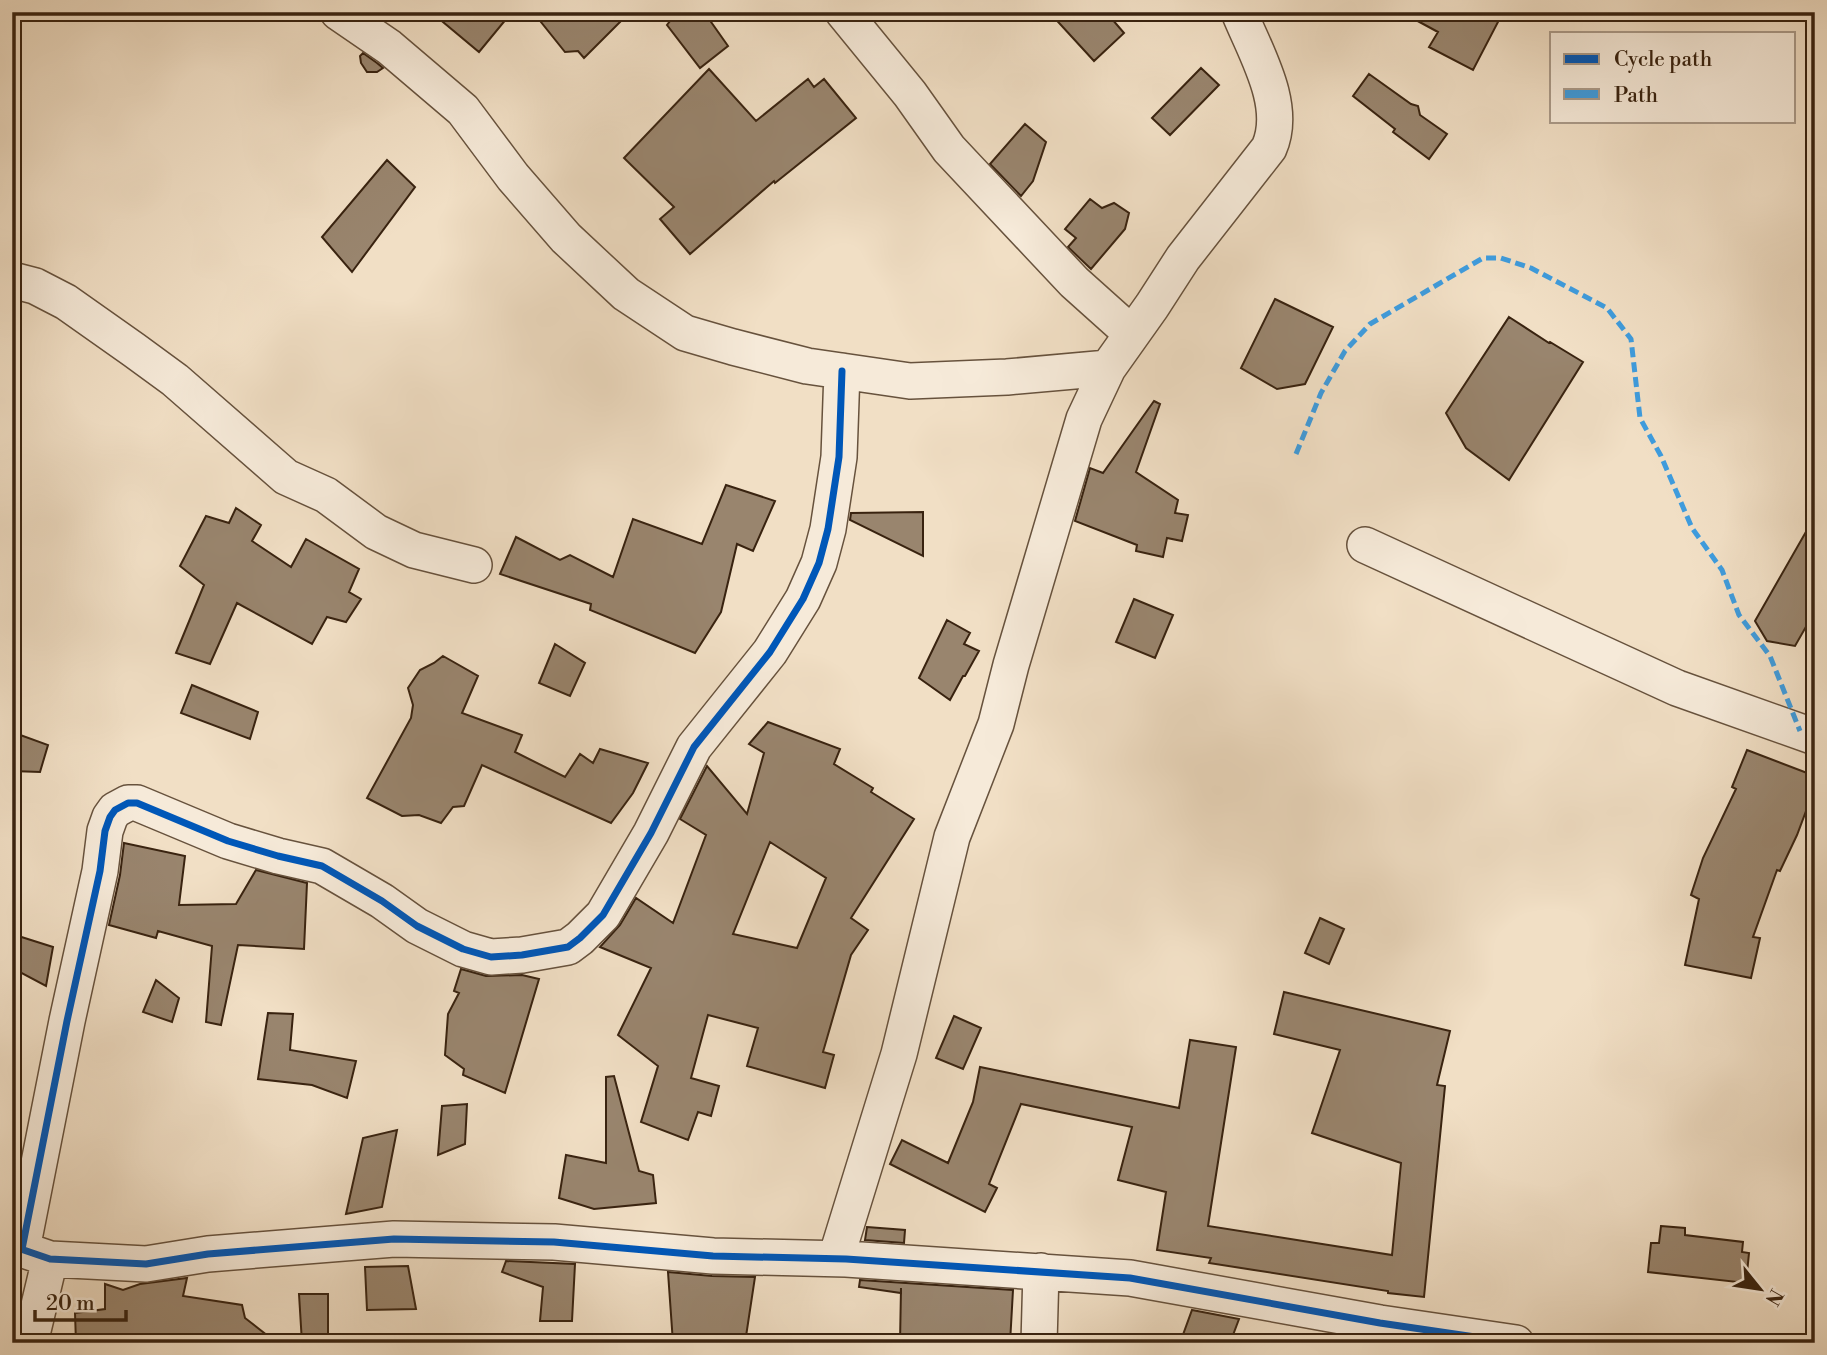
<svg xmlns="http://www.w3.org/2000/svg" width="1827" height="1355" viewBox="0 0 1827 1355" font-family="'Libre Bodoni',serif">
  <rect width="100%" height="100%" fill="#f1dfc5"/>
  <filter id="stains"><feTurbulence type="fractalNoise" baseFrequency=".00286" numOctaves="4"/><feColorMatrix values="0 0 0 0 .2 0 0 0 0 .09 0 0 0 0 .02 0 0 0 .5 -.17"/></filter>
  <radialGradient id="worn" r=".72"><stop offset=".6" stop-color="#630" stop-opacity="0"/><stop offset="1" stop-color="#630" stop-opacity=".3"/></radialGradient>
  <path fill="#99856e" stroke="#392310" stroke-width="2" fill-rule="evenodd" d="M431 12H512L479 52Z
    M533 12H630L584 58 578 51 565 52Z
    M677 12H704L728 46 700 68 667 25Z
    M1049 12H1106L1124 33 1094 61Z
    M1401 12H1479L1498 22 1473 70 1429 47 1438 32Z
    M363 53 377 63 383 68 377 72H367L361 63 360 56Z
    M1201 68 1219 85 1170 135 1152 118Z
    M709 69 756 121 808 79 814 87 824 79 856 118 775 183 774 181 690 254 660 219 674 207 624 158Z
    M1369 74 1411 104 1418 106 1420 115 1447 134 1429 159 1393 132 1395 129 1353 96Z
    M1025 124 1046 142 1033 181 1021 196 990 164Z
    M387 160 415 187 352 272 322 237Z
    M1090 199 1102 208 1114 203 1129 213 1125 229 1091 269 1068 247 1076 238 1065 229Z
    M1275 299 1333 327 1305 384 1277 389 1241 368Z
    M1509 317 1549 343 1550 342 1583 362 1509 480 1466 448 1446 413Z
    M1154 401 1160 404 1136 472 1178 500 1175 513 1188 515 1182 541 1167 538 1163 557 1136 551 1137 545 1075 521 1090 468 1103 473Z
    M726 485 775 501 753 551 737 544 721 612 695 653 590 610 591 604 500 574 516 537 560 560 570 555 613 577 633 519 702 544Z
    M236 508 261 525 252 541 291 567 306 539 359 569 349 592 361 599 346 622 327 617 312 644 237 603 210 664 176 653 204 585 180 566 206 516 229 523Z
    M923 512V556L850 520 851 513Z
    M1815 516V611L1795 646 1767 641 1755 621Z
    M1134 599 1173 615 1155 658 1116 642Z
    M947 620 970 633 964 644 979 651 965 676H963L950 700 919 678Z
    M555 644 585 663 570 696 539 683Z
    M443 656 478 676 462 713 522 735 515 752 565 777 580 754 593 763 600 749 648 763 633 793 611 823 482 765 464 806 453 807 441 823 419 815 402 816 367 798 411 718 413 705 408 688 420 670 434 663Z
    M192 685 258 712 250 739 181 713Z
    M768 722 840 749 834 764 873 788 871 792 914 819 851 918 868 930 851 955 823 1052 834 1055 825 1088 747 1066 758 1028 708 1015 691 1078 719 1086 711 1116 698 1112 688 1140 641 1122 658 1066 618 1035 651 968 600 947 620 925 636 898 673 923 706 835 680 819 707 766 747 814 764 753 749 744ZM770 842 826 878 797 948 733 934Z
    M12 732 48 745 40 772 12 771Z
    M1747 750 1815 776V787L1797 835 1780 871 1777 870 1753 937 1760 938 1751 978 1685 965 1699 899 1691 895 1703 858 1736 789 1732 787Z
    M124 843 185 856 179 905 236 904 256 870 307 883 304 949 238 945 221 1025 206 1022 212 946 158 931 156 938 109 925 120 875Z
    M1320 918 1344 929 1329 964 1305 953Z
    M12 934 53 947 46 986 12 968Z
    M461 969 486 976 522 975 539 979 505 1093 463 1075 464 1069 445 1055 448 1014 459 993 454 991Z
    M156 980 179 998 172 1022 143 1012Z
    M1284 992 1450 1031 1437 1085 1445 1086 1424 1297 1388 1293V1291L1209 1263 1211 1258 1157 1250 1166 1192 1118 1180 1132 1127 1021 1104 989 1184 997 1188 985 1212 890 1164 902 1140 948 1163 973 1102 980 1067 1179 1108 1190 1040 1236 1047 1208 1226 1392 1255 1401 1163 1312 1133 1340 1050 1274 1034Z
    M268 1013 293 1014 290 1050 356 1061 347 1098 312 1085 258 1079Z
    M954 1016 981 1028 963 1069 936 1058Z
    M614 1076 639 1171 653 1175 656 1203 594 1209 559 1198 566 1155 606 1163V1077Z
    M467 1104 465 1144 438 1155 442 1106Z
    M397 1130 382 1207 346 1214 363 1138Z
    M1661 1226 1685 1228V1235L1743 1242 1742 1252 1749 1253 1746 1283 1648 1272 1651 1243H1659Z
    M867 1227 905 1230 904 1243 865 1240Z
    M506 1261 575 1264 572 1321H540L543 1287 502 1272Z
    M408 1266 416 1309 367 1310 365 1267Z
    M668 1272 712 1276 755 1277 745 1343H673Z
    M187 1278 183 1296 242 1305 245 1318 277 1343H76L75 1313 105 1309V1284L123 1290 140 1284Z
    M860 1280 1013 1290 1010 1343H900L901 1288V1293L859 1287Z
    M299 1294H328V1343H302Z
    M1192 1310 1239 1319 1230 1343H1180Z"/>
  <g fill="none" stroke-linecap="round" stroke-linejoin="round">
    <g stroke="#67523d" stroke-width="38">
      <path id="minor" d="M338 12 389 47 463 110 513 177 566 238 626 294 685 333 733 347 807 366 910 381 1007 377 1108 368
        M843 12 910 94 949 149 1074 282 1132 334
        M12 280 35 286 66 302 134 350 175 380 286 477 326 495 376 532 414 550 474 565
        M1365 545 1677 688 1815 737
        M12 1246 50 1259 146 1264 208 1254 394 1239 554 1242 713 1256 846 1259 1130 1278 1380 1323 1516 1343
        M22 1249 67 1021 100 871 105 831 110 817 115 810 128 803H137L228 841 278 856 322 866 382 901 417 926 463 949 491 957 522 955 568 947 580 938 603 915 651 833 694 747 770 652 803 599 819 563 828 529 839 457 842 371
        M836 1258 899 1054 952 837 996 724 1011 665 1084 419 1108 368 1152 306 1183 258 1269 148C1288 105 1255 52 1239 12
        M30 1343 50 1259
        M1039 1343 1041 1271"/>
    </g>
    <use href="#minor" stroke="#f6ead9" stroke-width="35"/>
    <path stroke="#3e9cde" stroke-width="5" stroke-dasharray="10 5" stroke-linecap="butt" d="M1296 454 1321 393 1345 351 1370 324 1483 258H1501L1531 268 1607 308 1631 339 1640 418 1661 456 1692 528 1722 570 1739 615 1770 656 1800 731"/>
    <g stroke="#f6ead9" stroke-width="11">
      <path id="cycleway" d="M12 1246 50 1259 146 1264 208 1254 394 1239 554 1242 713 1256 846 1259 1130 1278 1380 1323 1516 1343
        M22 1249 67 1021 100 871 105 831 110 817 115 810 128 803H137L228 841 278 856 322 866 382 901 417 926 463 949 491 957 522 955 568 947 580 938 603 915 651 833 694 747 770 652 803 599 819 563 828 529 839 457 842 371"/>
    </g>
    <use href="#cycleway" stroke="#0057b8" stroke-width="7"/>
  </g>
  <rect width="1827" height="1355" fill="none" stroke="#f1dfc5" stroke-width="42"/>
  <rect x="14" y="14" width="1799" height="1327" fill="none" stroke="#392310" stroke-width="3.5"/>
  <rect x="21" y="21" width="1785" height="1313" fill="none" stroke="#392310" stroke-width="2"/>
  <rect x="1550" y="32" width="245" height="91" fill="#f6ead9" stroke="#aa9a89" stroke-width="2"/>
  <rect x="1564" y="54" width="35" height="10" fill="#0057b8" stroke="#aa9a89" stroke-width="2"/>
  <text x="1614" y="66" font-size="21" fill="#392310">Cycle path</text>
  <rect x="1564" y="89" width="35" height="10" fill="#3e9cde" stroke="#aa9a89" stroke-width="2"/>
  <text x="1614" y="102" font-size="21" fill="#392310">Path</text>
  <g transform="translate(1760 1289) rotate(120)" stroke="#f6ead9" stroke-width="5" paint-order="stroke">
  <path d="M0-5L12 26L0 18L-12 26Z" fill="#392310"/>
  <text y="-10" font-size="19" font-weight="bold" text-anchor="middle" fill="#392310">N</text>
  </g>
  <path d="M35 1310v10h91v-10" fill="none" stroke="#392310" stroke-width="3.5"/>
  <text x="46" y="1310" font-size="21" fill="#392310" stroke="#f6ead9" stroke-width="5" paint-order="stroke">20 m</text>
  <rect width="100%" height="100%" filter="url(#stains)"/>
  <rect width="100%" height="100%" fill="url(#worn)"/>
</svg>
